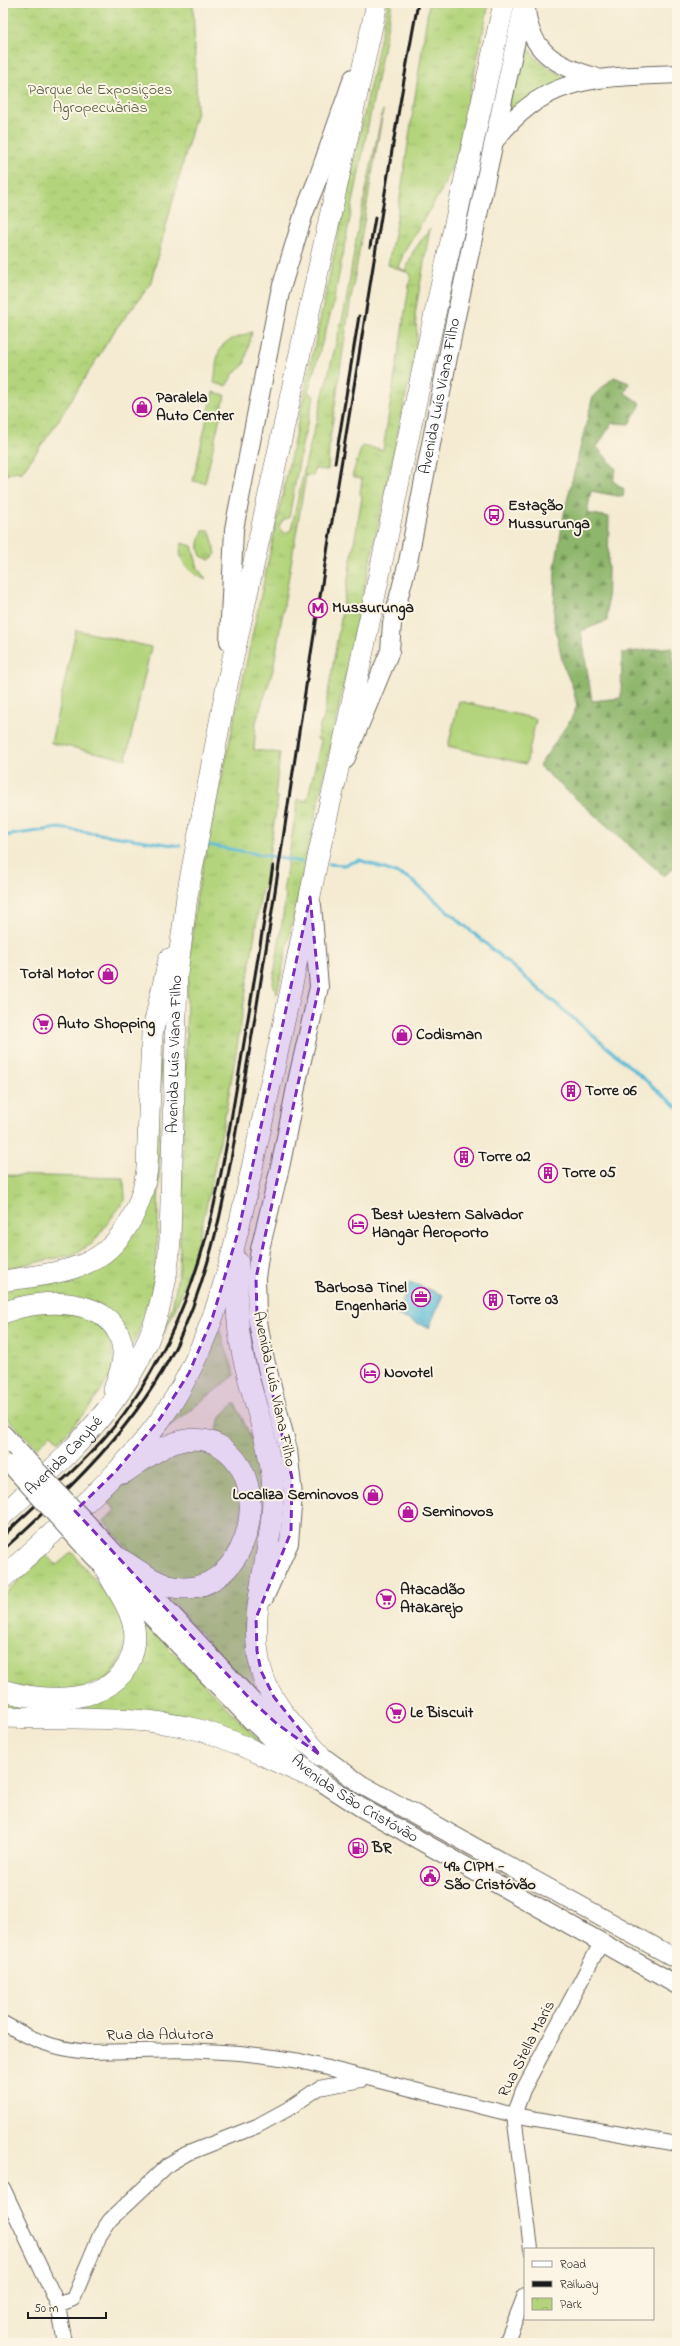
<svg xmlns="http://www.w3.org/2000/svg" width="680" height="2346" viewBox="0 0 680 2346" font-family="'Indie Flower',sans-serif">
  <defs>
    <pattern id="grass-tufts" width="24" height="20" patternUnits="userSpaceOnUse"><rect width="24" height="20" fill="#b3d47c"/><path d="M3 7l-1-3M5 7V3M7 7l1-3M15 17l-1-3M17 17v-4M19 17l1-3" fill="none" stroke="#99b56b"/></pattern>
    <pattern id="forest-firs" width="22" height="20" patternUnits="userSpaceOnUse"><rect width="22" height="20" fill="#8eb66c"/><path d="M5 1l3.5 6h-7zM16 11l3.5 6h-7z" fill="#739358"/></pattern>
    <pattern id="park-crowns" width="20" height="18" patternUnits="userSpaceOnUse"><rect width="20" height="18" fill="#b3d47c"/><path d="M2 6a3 3 0 1 1 6 0M12 15a3 3 0 1 1 6 0" fill="none" stroke="#99b56b"/></pattern>
    <pattern id="water-ripples" width="26" height="14" patternUnits="userSpaceOnUse"><rect width="26" height="14" fill="#59bad7"/><path d="M2 4q2-2 4 0t4 0M15 11q2-2 4 0t4 0" fill="none" stroke="#4d9fb8"/></pattern>
  </defs>
  <rect width="100%" height="100%" fill="#fcf5e5"/>
  <filter id="ink" filterUnits="userSpaceOnUse"><feTurbulence type="fractalNoise" baseFrequency=".025" numOctaves="2"/><feDisplacementMap in="SourceGraphic" scale="8" xChannelSelector="R" yChannelSelector="G"/><feConvolveMatrix kernelMatrix="1 2 1 2 8 2 1 2 1" color-interpolation-filters="sRGB"/></filter>
  <filter id="wash" filterUnits="userSpaceOnUse"><feTurbulence type="fractalNoise" baseFrequency=".012" numOctaves="4" result="noise"/><feDisplacementMap in="SourceGraphic" scale="16" xChannelSelector="R" yChannelSelector="G"/><feGaussianBlur stdDeviation="0.9" result="paint"/><feColorMatrix in="noise" values="0 0 0 0 0 0 0 0 0 0 0 0 0 0 0 0 0 1.4 0 .05"/><feComposite in="paint" operator="in"/></filter>
  <g filter="url(#wash)">
    <rect width="100%" height="100%" fill="#f4ebd2"/>
    <path fill="url(#grass-tufts)" stroke="#68784c" d="M388 3H392L333 305 308 392 314 396 302 445 289 518 284 519 279 526 281 531 286 533 291 530 306 462 345 308 358 228 383 110 349 310 329 446 328 470 314 469 313 476 306 475 273 670 256 722 254 750 280 753 275 797H278L264 889 262 888C247 982 234 1077 214 1170 202 1227 190 1283 163 1335L173 1304 179 1269 188 967 197 893Z
      M429 3H489L457 156 441 191 406 248 398 267 405 271 413 252 430 228 415 314 417 333 416 349 277 994 273 983 286 895 283 892 298 799 307 801 321 741 317 739 321 722H323L362 497 360 493 362 479 352 476 362 446 383 450 411 274 388 265 397 218Z
      M524 37C530 60 549 68 568 79L504 119Z
      M252 332 244 365 234 373 226 386 214 383C217 369 214 347 230 340 237 337 245 335 252 332Z
      M213 392 225 395 205 483 193 481Z
      M203 531H210L216 554 210 560 201 556C197 546 199 541 203 531Z
      M182 543 192 546 198 568 206 580C191 573 175 562 182 543Z
      M162 1041 157 1257 151 1300 128 1358 113 1319 3 1307V1288L72 1275 140 1220Z
      M3 1175 124 1178 125 1200 92 1244 72 1255 3 1269Z
      M55 1306 99 1323 109 1338 115 1361 113 1372 89 1408 59 1441 51 1434 37 1448 3 1414V1318Z
      M217 1323 235 1375 166 1429Z
      M235 1403 256 1449 266 1481 257 1570 247 1604 246 1645 256 1694 162 1592H202L255 1520 217 1434C217 1419 224 1413 235 1403Z
      M195 1445 232 1461 244 1498 234 1552 194 1583 169 1580 134 1556 104 1521 115 1510 106 1498 139 1468Z
      M72 1552 117 1607 129 1630 115 1675 70 1693 3 1685V1596L45 1555 57 1565Z
      M142 1620 268 1750 240 1739 3 1710V1700H95Z"/>
    <path fill="url(#forest-firs)" stroke="#556944" d="M614 377 629 383 625 393 641 404 629 424 612 423 597 447 616 469 613 481 624 489 623 497 591 491 587 513 609 517 607 621 581 631 592 701 621 698 622 653 672 647 677 683V865L664 876 539 766 571 719 577 706 573 688 563 665 554 621 555 567 565 509 593 396Z"/>
    <path fill="url(#park-crowns)" stroke="#68784c" d="M3 3H193L197 111 150 285 115 330 51 432 21 473 16 471 3 476Z"/>
    <path fill="#b3d47c" stroke="#68784c" d="M76 630 151 647 126 759 51 743Z
      M459 701 536 719 526 764 448 746Z"/>
    <path fill="url(#water-ripples)" stroke="#3a6b7a" d="M410 1282 443 1295 429 1328 397 1315Z"/>
    <g fill="none" stroke-linecap="round" stroke-linejoin="round">
      <path stroke="#59bad7" stroke-width="3" d="M3 836 59 828 180 846
        M208 845 302 862
        M329 864 344 865 360 860 409 878 677 1107"/>
    </g>
  </g>
  <g filter="url(#ink)">
    <g fill="none" stroke-linecap="round" stroke-linejoin="round">
      <g stroke="#68645c" stroke-width="16">
        <path id="minor" d="M3 2023C35 2041 51 2048 88 2052L187 2050 240 2053 274 2057 300 2061 514 2115 677 2144
          M3 2188 58 2305 65 2343
          M531 2249 514 2115 523 2090 601 1943
          M58 2305 73 2299 100 2235 110 2220 169 2164 186 2154 257 2126 288 2109 319 2088 361 2080
          M506 2343 525 2295"/>
      </g>
      <g stroke="#68645c" stroke-width="20">
        <g id="major">
          <path d="M526 8C529 51 556 66 595 77"/>
          <path d="M497 138C547 73 602 78 677 74"/>
          <path d="M229 641 234 529 280 292 304 213 318 178 353 78"/>
          <path id="s1" d="M345 760 390 651 392 623 408 562 455 321 524 3"/>
          <path d="M3 1434 22 1455"/>
          <path d="M97 1534 252 1701 276 1723 362 1785 677 1959"/>
          <path id="s2" d="M84 1546 252 1721 317 1779 362 1808 677 1985"/>
          <path d="M264 1598 289 1543 293 1495 288 1450 264 1356 257 1316 256 1278 260 1249 281 1163 298 1077 319 987 312 905"/>
        </g>
      </g>
      <g stroke="#68645c" stroke-width="22">
        <g id="highway">
          <path d="M238 1262C236 1301 236 1334 247 1372 257 1413 273 1453 273 1496 273 1554 246 1611 261 1669 269 1703 298 1730 320 1755"/>
          <path d="M3 1281C27 1277 53 1275 76 1267 119 1254 142 1210 147 1168L152 1034 169 959"/>
          <path d="M3 1313C41 1297 118 1295 123 1351 124 1365 118 1377 114 1390"/>
          <path id="s3" d="M3 1515C94 1432 163 1369 170 1239L177 974 187 896 227 685 377 3"/>
          <path d="M119 1558C134 1567 151 1581 169 1586 244 1605 280 1483 220 1446 210 1440 197 1438 185 1440 163 1444 142 1461 124 1473"/>
          <path d="M3 1578C63 1522 132 1468 175 1398 222 1320 239 1228 258 1140 271 1084 283 1027 295 970 308 908 319 845 335 783L426 354 504 3"/>
          <path d="M3 1690C43 1703 113 1706 131 1658 134 1649 136 1638 134 1628 130 1607 116 1588 106 1570"/>
          <path d="M3 1717C67 1719 141 1714 203 1731 242 1742 279 1765 317 1779"/>
        </g>
      </g>
      <use href="#minor" stroke="#fff" stroke-width="14"/>
      <use href="#major" stroke="#fff" stroke-width="18"/>
      <use href="#highway" stroke="#fff" stroke-width="21"/>
      <path stroke="#1c1c1c" stroke-width="3" d="M370 247 375 218
        M335 463 359 316
        M3 1536C45 1495 98 1453 131 1404 201 1302 219 1192 239 1073 250 1004 262 935 273 866
        M3 1550C70 1489 137 1426 177 1344 216 1261 230 1171 244 1082 258 1001 271 920 283 839 306 682 331 525 357 368 376 246 395 124 418 3"/>
      <g stroke="#68645c" stroke-width="20" stroke-linecap="butt">
        <path id="major-bridge" d="M22 1455 97 1534
          M11 1465 84 1546"/>
      </g>
      <use href="#major-bridge" stroke="#fff" stroke-width="18"/>
    </g>
  </g>
  <path fill="#7b2cbf" fill-opacity="0.2" stroke="#7b2cbf" stroke-width="3" stroke-dasharray="8 5" stroke-linejoin="round" d="M310 897 319 987 256 1278 257 1316 264 1356 292 1478 291 1532 256 1618 257 1651 261 1671 274 1697 320 1755 276 1723 252 1701 75 1511 116 1471 159 1420 189 1373 212 1319 239 1229Z"/>
  <defs>
    <g id="shop-ring" transform="scale(1)"><circle r="9.5" fill="#fcf5e5" stroke="#b5179e" stroke-width="1.5"/><path d="M-5-2.5h2.3a2.7 3.5 0 0 1 5.4 0H5L5.5 6h-11ZM-1.5-2.5h3a1.5 2.3 0 0 0-3 0Z" fill="#b5179e"/></g>
    <g id="bus-ring" transform="scale(1)"><circle r="9.5" fill="#fcf5e5" stroke="#b5179e" stroke-width="1.5"/><path d="M-5-6H5V4H4V6H2V4H-2V6H-4V4H-5ZM-3.5-4V0h7V-4ZM-3.5 1.2v1.5H-2V1.2ZM2 1.2v1.5H3.5V1.2Z" fill="#b5179e"/></g>
    <g id="metro-ring" transform="scale(1)"><circle r="9.5" fill="#fcf5e5" stroke="#b5179e" stroke-width="1.5"/><path d="M-5.5 5V-5H-3L0 0L3-5H5.5V5H3V-.5L0 4L-3-.5V5Z" fill="#b5179e"/></g>
    <g id="supermarket-ring" transform="scale(1)"><circle r="9.5" fill="#fcf5e5" stroke="#b5179e" stroke-width="1.5"/><path d="M-6-5.5h2.5l.6 2H6L4.5 2H-2.5L-4.4-4H-6ZM-1.5 3.2a1.3 1.3 0 1 0 .1 0ZM3 3.2a1.3 1.3 0 1 0 .1 0Z" fill="#b5179e"/></g>
    <g id="building-ring" transform="scale(1)"><circle r="9.5" fill="#fcf5e5" stroke="#b5179e" stroke-width="1.5"/><path d="M-4-6H4V6H1V3H-1V6H-4ZM-2.5-4.3h1.7v1.8h-1.7ZM.8-4.3h1.7v1.8H.8ZM-2.5-1h1.7V.8h-1.7ZM.8-1h1.7V.8H.8Z" fill="#b5179e"/></g>
    <g id="hotel-ring" transform="scale(1)"><circle r="9.5" fill="#fcf5e5" stroke="#b5179e" stroke-width="1.5"/><path d="M-6-4.5h1.5V1H6V5H4.5V3h-9V5H-6ZM-4 0a1.8 1.8 0 1 1 3.6 0ZM.5 0V-2.5h3Q6-2.5 6 0Z" fill="#b5179e"/></g>
    <g id="office-ring" transform="scale(1)"><circle r="9.5" fill="#fcf5e5" stroke="#b5179e" stroke-width="1.5"/><path d="M-6-3h4V-5.5h4V-3h4V5H-6ZM-1-4.5V-3h2v-1.5ZM-6 0V1H6V0Z" fill="#b5179e"/></g>
    <g id="fuel-ring" transform="scale(1)"><circle r="9.5" fill="#fcf5e5" stroke="#b5179e" stroke-width="1.5"/><path d="M-5.5-6h7V0h2V4h1.3V-2.5L3-4.5l.8-.8L6-3V5H2.5V1h-1V6h-7ZM-4.2-4.7v3.2H.2V-4.7Z" fill="#b5179e"/></g>
    <g id="civic-ring" transform="scale(1)"><circle r="9.5" fill="#fcf5e5" stroke="#b5179e" stroke-width="1.5"/><path d="M-.6-6.5H3V-4.5H.6V-3L4-1V1h2V6H-6V1h2V-1L-.6-3ZM-1.2 2.5V6h2.4V2.5Z" fill="#b5179e"/></g>
  </defs>
  <g fill-rule="evenodd">
    <use href="#shop-ring" x="142" y="407"/>
    <use href="#bus-ring" x="494" y="515"/>
    <use href="#metro-ring" x="318" y="608"/>
    <use href="#shop-ring" x="108" y="974"/>
    <use href="#supermarket-ring" x="43" y="1024"/>
    <use href="#shop-ring" x="402" y="1035"/>
    <use href="#building-ring" x="571" y="1091"/>
    <use href="#building-ring" x="464" y="1157"/>
    <use href="#building-ring" x="548" y="1173"/>
    <use href="#hotel-ring" x="358" y="1224"/>
    <use href="#office-ring" x="421" y="1297"/>
    <use href="#building-ring" x="493" y="1300"/>
    <use href="#hotel-ring" x="370" y="1373"/>
    <use href="#shop-ring" x="373" y="1495"/>
    <use href="#shop-ring" x="408" y="1512"/>
    <use href="#supermarket-ring" x="386" y="1599"/>
    <use href="#supermarket-ring" x="396" y="1713"/>
    <use href="#fuel-ring" x="358" y="1848"/>
    <use href="#civic-ring" x="430" y="1876"/>
  </g>
  <g text-anchor="middle" dominant-baseline="central" stroke-width="4" stroke-linejoin="round" paint-order="stroke">
    <g font-size="16" fill="#515c3e" stroke="#fcf5e5">
      <text x="100" y="90">Parque de Exposições<tspan x="100" dy="18">Agropecuárias</tspan></text>
    </g>
    <g font-size="16" fill="#1c1c1c" stroke="#fcf5e5">
      <text stroke="none"><textPath href="#s1" startOffset="378">Avenida Luís Viana Filho</textPath></text>
      <text stroke="none"><textPath href="#s3" startOffset="518">Avenida Luís Viana Filho</textPath></text>
      <text transform="translate(274 1389) rotate(78)">Avenida Luís Viana Filho</text>
      <text stroke="none"><textPath href="#s3" startOffset="85">Avenida Carybé</textPath></text>
      <text stroke="none"><textPath href="#s2" startOffset="372">Avenida São Cristóvão</textPath></text>
      <text x="160" y="2035">Rua da Adutora</text>
      <text transform="translate(527 2049) rotate(-63)">Rua Stella Maris</text>
    </g>
    <g font-size="16" font-weight="bold" fill="#1c1c1c" stroke="#fcf5e5" text-anchor="start">
      <text x="156" y="398">Paralela<tspan x="156" dy="18">Auto Center</tspan></text>
      <text x="508" y="506">Estação<tspan x="508" dy="18">Mussurunga</tspan></text>
      <text x="332" y="608">Mussurunga</text>
      <text x="94" y="974" text-anchor="end">Total Motor</text>
      <text x="57" y="1024">Auto Shopping</text>
      <text x="416" y="1035">Codisman</text>
      <text x="585" y="1091">Torre 06</text>
      <text x="478" y="1157">Torre 02</text>
      <text x="562" y="1173">Torre 05</text>
      <text x="372" y="1215">Best Western Salvador<tspan x="372" dy="18">Hangar Aeroporto</tspan></text>
      <text x="407" y="1288" text-anchor="end">Barbosa Tinel<tspan x="407" dy="18">Engenharia</tspan></text>
      <text x="507" y="1300">Torre 03</text>
      <text x="384" y="1373">Novotel</text>
      <text x="359" y="1495" text-anchor="end">Localiza Seminovos</text>
      <text x="422" y="1512">Seminovos</text>
      <text x="400" y="1590">Atacadão<tspan x="400" dy="18">Atakarejo</tspan></text>
      <text x="410" y="1713">Le Biscuit</text>
      <text x="372" y="1848">BR</text>
      <text x="444" y="1867">49ª CIPM -<tspan x="444" dy="18">São Cristóvão</tspan></text>
    </g>
  </g>
  <rect width="680" height="2346" fill="none" stroke="#fcf5e5" stroke-width="16"/>
  <rect x="524" y="2248" width="130" height="72" fill="#fcf5e5" stroke="#a29e95"/>
  <rect x="532" y="2261" width="20" height="6" fill="#ffffff" stroke="#a29e95"/>
  <text x="560" y="2268" font-size="12" fill="#1c1c1c">Road</text>
  <rect x="532" y="2281" width="20" height="6" fill="#1c1c1c" stroke="#a29e95"/>
  <text x="560" y="2288" font-size="12" fill="#1c1c1c">Railway</text>
  <rect x="532" y="2298" width="20" height="12" fill="url(#park-crowns)" stroke="#a29e95"/>
  <text x="560" y="2308" font-size="12" fill="#1c1c1c">Park</text>
  <path d="M28 2312v6h78v-6" fill="none" stroke="#1c1c1c" stroke-width="2"/>
  <text x="34" y="2312" font-size="12" fill="#1c1c1c" stroke="#fcf5e5" stroke-width="3" paint-order="stroke">50 m</text>
</svg>
